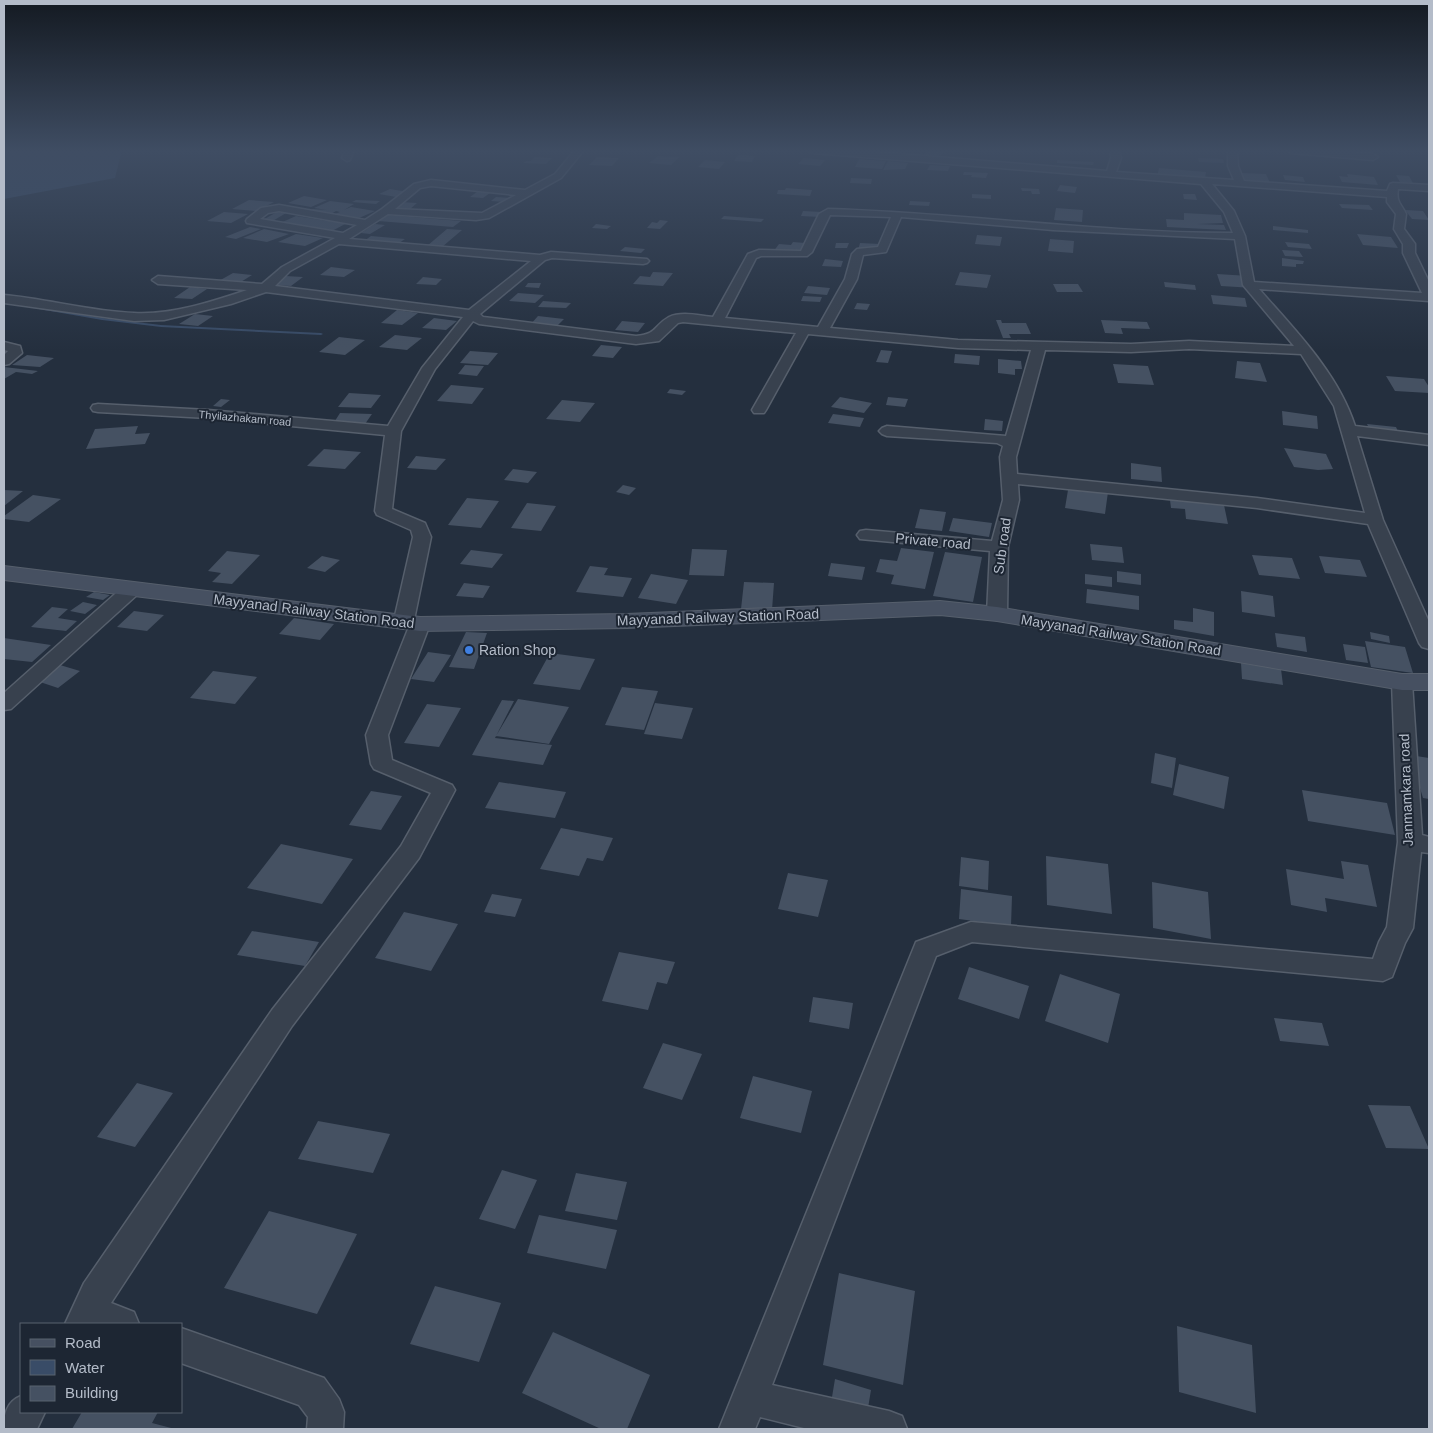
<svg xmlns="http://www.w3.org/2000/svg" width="1433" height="1433" viewBox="0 0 1433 1433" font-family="Helvetica,sans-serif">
  <rect width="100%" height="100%" fill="#242f3e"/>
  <path fill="#394c67" d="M4 150H122L115 178 4 199Z"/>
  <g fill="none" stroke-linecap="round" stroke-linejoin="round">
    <path fill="#394c67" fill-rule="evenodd" d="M35 306 102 318 161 325 321 333 323 334 321 335 161 327 102 320 33 308V307Z"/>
  </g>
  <path fill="#455162" d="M944 150 942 155 923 156 926 151Z
    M738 155 755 156 752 162 734 161Z
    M658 156 679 157 671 165 649 163Z
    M535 157 552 158 546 164 523 163 526 161H531Z
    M597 157 619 158 612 166 589 165Z
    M804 158 825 160 820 166 798 164Z
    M1198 158 1223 159 1224 163 1199 162Z
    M859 159 886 161 882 169 855 167Z
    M705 160 725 162 719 169 698 167Z
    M1057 160 1094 162 1093 165 1057 163Z
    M888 161 908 163 905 169 883 170Z
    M930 165 950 166 948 171 927 170Z
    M1159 168 1206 172 1205 178 1176 175V179L1157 177Z
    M964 172 988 173 986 178 971 177 972 175H963Z
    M1241 173 1266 174 1270 183 1245 181Z
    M1347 174 1374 177 1378 185 1342 182 1339 176 1348 177Z
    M1283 175 1303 177 1305 182 1285 180Z
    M1396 175 1409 176 1414 185 1401 184Z
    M851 178 872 179 871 184 850 183Z
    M1060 185 1077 187 1075 193 1057 191Z
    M786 188 812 190 810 196 777 194 778 190H785Z
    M1021 188 1039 189 1040 194H1032L1031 191H1022Z
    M390 189 414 193 402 198 379 194Z
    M481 189 494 190 483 198 470 197Z
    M972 194 991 195V199L972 198Z
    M1183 194H1195L1197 200 1184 199Z
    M304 196 327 200 311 207 288 203Z
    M496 197 511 198 505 202 491 201Z
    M249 200 274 202 257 211 232 209Z
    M356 200 380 201 376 204 352 202Z
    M330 201 354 204 344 210 351 207 375 211 359 218 335 214 340 212 336 211 329 215 307 212 313 209 327 210 314 208Z
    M910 201 930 202 929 206 909 205Z
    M400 202 417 203 409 210 391 209Z
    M1339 204 1369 205 1373 210 1342 208Z
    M1056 208 1083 210 1082 222 1054 220Z
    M1405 210 1423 211 1429 220 1412 219Z
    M803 211 822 212 820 217 801 216Z
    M224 212 248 214 231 223 207 221Z
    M277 212 286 213 271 222 261 221Z
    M1184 213 1221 215 1223 223 1197 224 1224 225 1226 230 1167 227 1166 219 1184 220Z
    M387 215 461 221 453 227 378 221Z
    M296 216 321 220 347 223 332 231 278 224Z
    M724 216 764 219 761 222 721 219Z
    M660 220 668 221 660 229 647 228 652 222 657 223Z
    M375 224 385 225 370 234 361 233Z
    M596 224 611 226 607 229 592 228Z
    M1273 226 1308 230V233L1273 230Z
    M250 227 261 229 236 239 225 237Z
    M264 229 289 234 267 242 243 238Z
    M447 229 462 230 442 247 427 246Z
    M296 234 323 238 305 246 278 242Z
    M1357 234 1391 237 1398 248 1363 245Z
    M977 235 1002 237 1000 246 975 244Z
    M371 236 405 239 399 243 364 241Z
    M1050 239 1074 241 1073 253 1048 251Z
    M793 242 805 243 797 255 773 252 779 244 791 245Z
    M1285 242 1309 244 1312 249 1288 247Z
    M836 243H849L847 248H835Z
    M860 243 880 244 878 251 858 250Z
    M625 247 645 249 641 253 620 251Z
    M1282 250 1299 251 1303 257 1285 256Z
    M1282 258 1304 261 1303 264H1296V267L1282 266Z
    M825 259 843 261 841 267 822 266Z
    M331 267 355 270 344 277 320 275Z
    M653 272 673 273 663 286 633 284 640 276 650 277Z
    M960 272 991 275 987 288 955 285Z
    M233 273 252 275 236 285 217 282Z
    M1217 274 1249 276 1254 288 1221 286Z
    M285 276 303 277 291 286 273 285Z
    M423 277 442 279 436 285 416 284Z
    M1164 282 1195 285 1196 290 1165 287Z
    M528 283H541L539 288 525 287Z
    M1053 284H1078L1083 292H1057Z
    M808 286 830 288 827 295 804 293Z
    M190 287 207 289 192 299 174 298Z
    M518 293 544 295 535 303 509 301Z
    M1211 295 1245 298 1247 307 1213 304Z
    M803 296 822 297 820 302 801 301Z
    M543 301 571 303 566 308 538 307Z
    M857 303 870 304 867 310 854 309Z
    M397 310 418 313 402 325 381 323Z
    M195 314 213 316 198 326 179 324Z
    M538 316 564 319 556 327 530 325Z
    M434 318 457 321 446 330 422 328Z
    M996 320H1001L1002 323H1026L1031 334H1009L1011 338H1003Z
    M1101 320 1147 322 1150 329 1121 328 1123 334 1105 333Z
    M622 321 645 323 638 332 615 330Z
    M395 335 422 338 407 350 379 347Z
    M339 337 365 340 345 355 319 352Z
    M601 345 622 347 613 358 592 356Z
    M881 350 892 351 888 363 876 362Z
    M470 351 498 353 488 365 460 363Z
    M955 354 980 356 979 365 954 363Z
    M27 355 54 358 40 367 12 365Z
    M998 359 1021 361 1022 369H1015V375L998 373Z
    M1237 361 1260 363 1267 382 1235 378Z
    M1113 364 1148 366 1154 385 1118 383Z
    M465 365 484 366 477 376 458 374Z
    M4 367 38 371 32 374 16 372 4 379Z
    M1386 376 1424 379 1429 387V393L1395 391Z
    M451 385 484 388 472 404 437 401Z
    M670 389 686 391 682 395 667 393Z
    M349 393 381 395 371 408 338 407Z
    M840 397 872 403 864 413 831 407Z
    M888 397 908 399 905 407 886 405Z
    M221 399 230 400 221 407 213 406Z
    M562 400 595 403 580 422 546 419Z
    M1282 411 1317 416 1318 429 1283 425Z
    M340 413 372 414 365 424H333Z
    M833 414 864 418 860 427 828 423Z
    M985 419 1003 421 1002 431 984 430Z
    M1367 424 1396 427 1401 438 1372 435Z
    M138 426 135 434 150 433 145 444 86 449 95 429Z
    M1284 448 1326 454 1333 469 1318 470 1294 467Z
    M324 449 361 452 345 469 307 466Z
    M416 456 446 459 436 470 407 468Z
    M1131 463 1161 467 1162 482 1131 479Z
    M513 469 537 472 528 483 504 480Z
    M623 485 636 488 629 495 616 492Z
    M4 490 23 491 4 506Z
    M1068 490 1108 492 1105 514 1065 508Z
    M33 495 61 499 29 522 4 519V516Z
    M467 498 499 501 481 528 448 525Z
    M1170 500 1224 505 1228 524 1186 519 1185 509 1171 508Z
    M527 503 556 506 541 531 511 528Z
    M920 509 946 512 942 531 915 528Z
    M953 518 992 523 989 537 949 531Z
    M1090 544 1122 547 1124 563 1092 560Z
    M901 548 934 552 925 589 891 584 894 575 876 572 880 559 897 561Z
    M692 549 727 550 724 576 689 575Z
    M471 550 503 554 492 568 460 564Z
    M227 551 260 555 232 584 212 582 221 573 208 571Z
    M945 552 982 557 973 602 933 596Z
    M1252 555 1292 558 1300 579 1259 575Z
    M322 556 340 560 325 572 307 568Z
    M1319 556 1360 560 1367 577 1325 573Z
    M831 563 865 567 862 580 828 576Z
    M590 566 608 568 604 575 632 578 623 597 576 592Z
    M1117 571 1141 574V585L1117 582Z
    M651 574 688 580 676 604 638 598Z
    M1085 574 1112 577V587L1085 584Z
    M744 582 774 583 772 610 741 609Z
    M464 583 490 586 483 598 456 596Z
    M1087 589 1139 596V610L1086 603Z
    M1241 591 1273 596 1275 617 1242 612Z
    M94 592 110 595 103 600 86 597Z
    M83 602 97 605 85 614 70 611Z
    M52 607 68 609 58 618 77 621 66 631 31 627Z
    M1193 608 1214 612V636L1174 629V620L1193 622Z
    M134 611 164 615 147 631 117 627Z
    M294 618 334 624 320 640 279 634Z
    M466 632 487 633 474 669 449 667Z
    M1370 632 1389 636 1390 643 1371 639Z
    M1275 633 1305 637 1307 652 1277 647Z
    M4 638 51 645 32 662 4 659Z
    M1365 641 1405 647 1413 673 1371 667Z
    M1343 644 1365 647 1368 663 1346 660Z
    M428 652 451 655 434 682 411 679Z
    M550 653 595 659 580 690 533 684Z
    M1241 663 1281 669 1283 685 1242 679Z
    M60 665 80 671 58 688 37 681Z
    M213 671 257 677 235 704 190 698Z
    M622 687 658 691 644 730 605 725Z
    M518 699 569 707 549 744 496 736Z
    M502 700 514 701 495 738 552 745 543 765 472 755Z
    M655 703 693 708 682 739 644 734Z
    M427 704 461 708 439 747 404 743Z
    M1155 753 1176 758 1172 788 1151 783Z
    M1410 755 1429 758V799L1423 798Z
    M1179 764 1229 777 1224 809 1173 795Z
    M499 782 566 792 555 818 485 808Z
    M1302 790 1387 803 1395 835 1308 821Z
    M371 791 402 796 381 830 349 825Z
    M561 828 613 838 603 861 587 858 579 876 540 869Z
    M281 844 353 859 322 904 247 888Z
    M1046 856 1108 864 1112 914 1047 905Z
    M961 857 989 861 988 890 959 886Z
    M1341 861 1368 865 1377 907 1325 898 1327 912 1291 905 1286 869 1344 879Z
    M788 873 828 880 818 917 778 909Z
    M1152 882 1208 892 1211 939 1153 928Z
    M961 889 1012 896 1011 926 959 919Z
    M492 894 522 899 515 917 484 912Z
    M404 912 458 924 431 971 375 958Z
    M252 931 319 942 305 966 237 955Z
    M619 952 675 962 667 984 657 982 648 1010 602 1001Z
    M969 967 1029 986 1019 1019 958 999Z
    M1060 974 1120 994 1108 1043 1045 1021Z
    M813 997 853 1003 849 1029 809 1022Z
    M1274 1018 1322 1023 1329 1046 1280 1041Z
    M663 1043 702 1054 682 1100 643 1088Z
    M753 1076 812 1091 801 1133 740 1118Z
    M137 1083 173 1093 135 1147 97 1137Z
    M1368 1105 1410 1106 1429 1149 1386 1148Z
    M318 1121 390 1134 373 1173 298 1159Z
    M502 1170 537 1180 515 1229 479 1219Z
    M576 1173 627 1182 617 1220 565 1211Z
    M269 1211 357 1234 317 1314 224 1288Z
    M539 1215 617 1230 606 1269 527 1253Z
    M839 1273 915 1291 903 1385 823 1365Z
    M435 1286 501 1303 479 1362 410 1344Z
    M1177 1326 1252 1345 1256 1413 1179 1392Z
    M553 1332 650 1375 627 1429H601L522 1393Z
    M835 1379 871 1390 867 1414 831 1403Z
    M82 1412H158L152 1423 175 1429H72Z"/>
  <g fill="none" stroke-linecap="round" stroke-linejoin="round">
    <g stroke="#565f6c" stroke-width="3">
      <path id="street" d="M345 150H354L350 160 347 161 342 158Z
        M575 150H584L561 178 489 218 476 220 388 214 349 239 540 255 551 252 647 259 649 261 647 263 643 264 552 258 545 260 480 314 483 317 636 336C658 334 653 326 669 317 682 311 700 316 713 317L748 254 759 250 801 251 819 214 828 209C963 213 1098 233 1233 233L1224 212 1201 184 813 153 809 150H851L1107 171 1111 158 1110 150H1119L1121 158 1116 172 1234 180 1228 166V150H1237L1238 166 1244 181 1387 191 1390 184 1393 183 1429 185V191L1398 189C1396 203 1401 203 1406 214L1404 229 1415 244V253L1429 282V301L1259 289C1295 330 1338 373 1355 426L1429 435V445L1357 436 1383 520 1429 622V649L1422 647 1419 643 1368 524 1257 508 1018 484 1019 500 1008 547 1007 614 1004 618 997 620 990 618 987 614 990 551 860 539 857 535 860 531 866 530 992 541 1003 500 1000 457 1003 446 997 443 887 436 882 434 879 431 882 428 887 426 1006 436 1031 350 958 348 808 334 766 410 764 413H754L752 410 796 333 683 322 678 323 659 341 636 344 479 324 473 321 435 369 401 431 392 509 425 523 431 537 414 620 420 618 427 620 430 624 388 735 392 760 452 785 455 790 419 858 292 1026 111 1303 134 1312 139 1324H65L84 1283 272 1010 401 846 431 793 374 769 371 764 366 735 410 624 404 626 397 624 394 620 413 537 411 530 377 515 375 511 385 435 208 418 98 412 93 411 91 408 93 405 98 404 208 410 388 426 422 368 463 317 266 292 231 304 164 320 134 321 4 303V295C47 299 90 311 134 313 172 315 211 302 247 290L158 284 152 280 158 276 262 284 282 267 335 238 247 223 246 221 247 219 261 208 279 205 365 220 382 209 414 184 431 180 525 190 555 174ZM1212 184 1387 197V202L1396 214 1394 229 1403 244V253L1422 293 1254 282 1245 236 1234 211ZM431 186 516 195 482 213 395 209 420 188ZM279 211 357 225 343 233 260 219 268 213ZM830 215 891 217 878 247 857 249 852 254 845 279 818 327 725 318 756 258 761 256H807L812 252ZM901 217 1053 230 1235 239 1243 285 1294 346 1189 341 1131 344 958 340 830 328 857 279 863 255 886 252ZM339 244 531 261 469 310 275 286 290 271ZM1189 349 1301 354 1334 406 1365 513 1257 498 1017 474 1016 457 1045 350 1131 352Z
        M1287 150H1328L1373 154 1378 157 1373 160 1291 153Z
        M4 342 20 346 22 353 9 364 4 365V355L8 351 4 350Z
        M131 584 138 586 140 590 138 594 11 709 4 710V693L124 586Z
        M1402 676 1409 678 1412 682 1422 835 1429 837V853L1421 852 1413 928 1405 943 1392 977 1383 981 972 942 936 956 772 1385 889 1411 902 1416 907 1429H808L760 1417 755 1429H719L916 942 971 922 1373 959 1379 942 1387 927 1398 842 1392 682 1395 678Z
        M181 1328 324 1378 339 1399 344 1412 343 1429H307L308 1417 299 1405 181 1363Z
        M21 1396V1412H45L37 1429H4C4 1415 6 1402 21 1396Z"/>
    </g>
    <g stroke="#565f6c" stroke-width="2">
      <path id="secondary" d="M4 566 420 617 627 614 940 601 997 607 1402 674H1429V690H1402L997 621 940 615 627 628 420 631 4 580Z"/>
    </g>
    <use href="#street" fill="#38414e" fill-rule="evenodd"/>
    <use href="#secondary" fill="#465061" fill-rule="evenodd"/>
  </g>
  <linearGradient id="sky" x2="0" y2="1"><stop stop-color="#141a22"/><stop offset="0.43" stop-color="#3f4d63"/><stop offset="1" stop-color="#3f4d63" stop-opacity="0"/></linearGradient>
  <rect width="1433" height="351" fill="url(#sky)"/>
  <circle fill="#3f7fe0" stroke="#1d2633" stroke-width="2" cx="469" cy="650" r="5"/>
  <g text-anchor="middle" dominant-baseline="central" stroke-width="4" stroke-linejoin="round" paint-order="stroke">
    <g font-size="11" fill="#b4bcc9" stroke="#1d2633">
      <text transform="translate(245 418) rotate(5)">Thyilazhakam road</text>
    </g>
    <g font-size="14" fill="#b4bcc9" stroke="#1d2633">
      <text transform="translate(933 541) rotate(5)">Private road</text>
      <text transform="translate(1002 546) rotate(-82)">Sub road</text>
      <text transform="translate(314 611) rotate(7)">Mayyanad Railway Station Road</text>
      <text transform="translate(718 617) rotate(-2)">Mayyanad Railway Station Road</text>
      <text transform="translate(1121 635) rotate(9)">Mayyanad Railway Station Road</text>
      <text transform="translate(1406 790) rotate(-92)">Janmamkara road</text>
    </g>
    <g font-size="14" fill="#b4bcc9" stroke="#1d2633" text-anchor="start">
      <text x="479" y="650">Ration Shop</text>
    </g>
  </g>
  <rect width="1433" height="1433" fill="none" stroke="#b4bcc9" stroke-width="10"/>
  <rect x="20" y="1323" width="162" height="90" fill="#1d2633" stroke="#59626f"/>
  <rect x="30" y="1339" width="25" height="8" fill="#465061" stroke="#59626f"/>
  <text x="65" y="1348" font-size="15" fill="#b4bcc9">Road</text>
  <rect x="30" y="1360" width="25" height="15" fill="#394c67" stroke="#59626f"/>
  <text x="65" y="1373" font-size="15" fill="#b4bcc9">Water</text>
  <rect x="30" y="1386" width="25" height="15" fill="#455162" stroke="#59626f"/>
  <text x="65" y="1398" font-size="15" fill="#b4bcc9">Building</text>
</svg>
